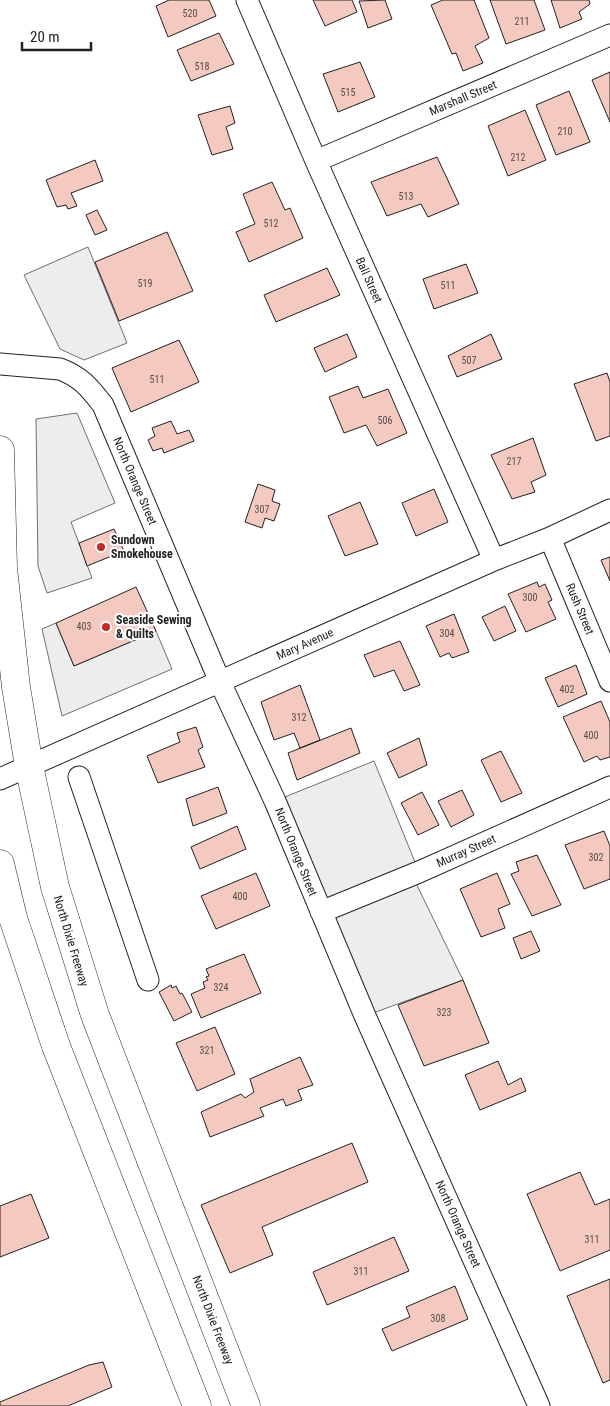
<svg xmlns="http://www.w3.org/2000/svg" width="610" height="1406" viewBox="0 0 610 1406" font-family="'Roboto Condensed',sans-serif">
  <rect width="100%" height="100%" fill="#fff"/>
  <path fill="#ededed" stroke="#6f6f6f" d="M88 247 127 343 84 360 60 349 24 275Z
    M77 413 115 503 71 522 92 578 47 593 38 566 36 419Z
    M56 623 74 666 156 631 172 669 62 716 42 629Z
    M374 761 419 872 412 875 463 980 365 1016 275 801Z"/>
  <path fill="#f3c9c0" stroke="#222" d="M169 0H209L216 16 168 37 156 6Z
    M313 0H352L357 12 325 26Z
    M385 0 392 19 368 28 359 1Z
    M443 0H474L489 38 475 46 483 63 463 71 456 53 452 54 431 5Z
    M490 0H534L545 30 506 44Z
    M551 0H589L590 4 579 12 582 19 560 28Z
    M219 33 234 64 191 81 177 50Z
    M360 62 375 97 338 112 323 74Z
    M610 72V122L592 80Z
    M569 91 590 142 556 155 536 105Z
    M230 106 235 123 226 127 233 149 212 155 198 115Z
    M525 110 546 160 508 176 488 126Z
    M437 157 459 204 428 217 421 204 387 216 371 182Z
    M95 160 103 181 71 193 77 206 68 209 66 205 57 207 46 180Z
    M272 182 285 210 290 208 303 238 249 262 236 232 255 224 243 194Z
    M97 210 107 230 95 235 86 215Z
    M167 232 193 291 119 321 95 262Z
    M466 264 478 293 434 309 423 279Z
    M327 268 340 295 276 322 264 295Z
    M347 334 357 357 325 372 314 348Z
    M491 334 502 359 457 377 448 356Z
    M179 340 199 382 131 412 112 368Z
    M607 373 610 382V436L596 441 574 384Z
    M358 386 363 398 388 389 407 433 377 446 366 425 344 433 329 397Z
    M171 421 177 434 189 430 194 441 164 453 162 448 153 451 148 440 155 436 152 428Z
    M533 438 546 475 531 482 535 492 512 499 491 455Z
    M258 484 275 490 272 501 280 504 274 521 265 518 262 528 245 522Z
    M434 489 448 522 416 536 402 503Z
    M360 502 378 544 345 556 328 516Z
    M114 529 124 551 87 566 79 543Z
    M610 557V581L601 560Z
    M537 582 539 587 545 584 552 600 548 602 556 619 526 632 508 594Z
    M136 587 156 631 74 666 56 623Z
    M505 606 516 631 494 641 482 617Z
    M454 614 469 652 452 658 449 653 440 657 426 626Z
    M400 641 420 685 404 691 394 670 374 677 364 655Z
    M576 665 587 694 558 707 545 678Z
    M300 685 320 740 300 748 294 733 274 740 261 702Z
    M601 701 610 722V757L600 760 597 756 584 762 563 717Z
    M196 727 203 747 198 750 205 767 158 783 147 756 180 742 177 733Z
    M351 728 360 753 297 780 288 753Z
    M419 738 427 765 399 778 387 753Z
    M501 751 522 793 501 802 481 760Z
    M218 787 227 813 193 826 186 799Z
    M462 790 474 815 451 827 438 801Z
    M422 792 439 825 418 835 401 803Z
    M237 826 246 849 200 869 191 847Z
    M604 831 610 846V879L584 889 565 845Z
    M537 855 561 905 532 916 511 874 519 871 516 862Z
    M256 873 270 906 216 929 201 896Z
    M497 873 510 904 498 909 505 928 481 937 460 889Z
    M531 931 540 951 521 959 513 938Z
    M244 954 261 993 201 1018 191 994 205 988 203 982 208 980 206 977 209 976 206 969Z
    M463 980 489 1043 424 1066 398 1005Z
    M171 985 172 988 176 986 180 994 182 993 192 1012 174 1021 159 992Z
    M215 1027 235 1074 197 1091 176 1043Z
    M300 1057 313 1085 298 1090 302 1100 286 1106 283 1099 260 1108 264 1116 210 1137 201 1112 241 1094 245 1098 254 1092 250 1079Z
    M498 1061 508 1085 521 1078 526 1091 480 1110 465 1075Z
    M352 1143 368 1182 262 1227 273 1255 230 1273 201 1205Z
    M580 1172 595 1205 610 1199V1250L560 1271 527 1194Z
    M31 1194 49 1238 0 1257V1206Z
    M394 1237 409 1271 327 1305 313 1272Z
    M610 1279V1380L603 1383 567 1296Z
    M455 1286 468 1319 392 1351 382 1329 410 1317 406 1307Z
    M103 1362 112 1387 68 1406H0V1402L89 1365Z"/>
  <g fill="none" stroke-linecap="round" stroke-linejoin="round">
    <g stroke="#222" stroke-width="23">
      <path id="street" d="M247 0 316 161 494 560
        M316 161 610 35
        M0 364 60 369C81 377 89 387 103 405L220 682 275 801 365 1016 539 1406
        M550 538 610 681
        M79 777 148 980
        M0 779 494 560 550 538 610 510
        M321 912 419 872 610 787"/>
    </g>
    <g stroke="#222" stroke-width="29">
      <path id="primary" d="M0 450 3 568 16 687 29 766 55 887 95 1015 246 1406
        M0 864 13 918 56 1046 197 1406"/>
    </g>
    <use href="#street" stroke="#fff" stroke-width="21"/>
    <use href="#primary" stroke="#fff" stroke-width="28"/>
  </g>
  <g fill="#c62828" stroke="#fff" stroke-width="2">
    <circle cx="101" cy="547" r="5"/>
    <circle cx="106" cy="627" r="5"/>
  </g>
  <g text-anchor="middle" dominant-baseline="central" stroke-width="4" stroke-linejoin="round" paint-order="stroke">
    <g font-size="10" fill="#564c4a">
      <text x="190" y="13">520</text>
      <text x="522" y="21">211</text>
      <text x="202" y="66">518</text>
      <text x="348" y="92">515</text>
      <text x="565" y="131">210</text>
      <text x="518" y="157">212</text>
      <text x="406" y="196">513</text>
      <text x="271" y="223">512</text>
      <text x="145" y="283">519</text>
      <text x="448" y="285">511</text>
      <text x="469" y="360">507</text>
      <text x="157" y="379">511</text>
      <text x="385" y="420">506</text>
      <text x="514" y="461">217</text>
      <text x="262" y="509">307</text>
      <text x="530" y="597">300</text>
      <text x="84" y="626">403</text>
      <text x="447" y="633">304</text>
      <text x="567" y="689">402</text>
      <text x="299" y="717">312</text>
      <text x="591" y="735">400</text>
      <text x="596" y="857">302</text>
      <text x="240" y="896">400</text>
      <text x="221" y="987">324</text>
      <text x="444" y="1012">323</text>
      <text x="207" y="1050">321</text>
      <text x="592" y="1239">311</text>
      <text x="361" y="1271">311</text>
      <text x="438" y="1318">308</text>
    </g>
    <g font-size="12" fill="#222" stroke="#fff">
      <text transform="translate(463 98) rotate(-23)">Marshall Street</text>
      <text transform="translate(369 280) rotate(66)">Ball Street</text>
      <text transform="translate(135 481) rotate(67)">North Orange Street</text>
      <text transform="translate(580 609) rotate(67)">Rush Street</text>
      <text transform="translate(305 644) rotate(-24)">Mary Avenue</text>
      <text transform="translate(466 851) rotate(-24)">Murray Street</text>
      <text transform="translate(296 852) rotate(68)">North Orange Street</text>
      <text transform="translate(71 941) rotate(73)">North Dixie Freeway</text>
      <text transform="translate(458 1224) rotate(66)">North Orange Street</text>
      <text transform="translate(213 1320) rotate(69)">North Dixie Freeway</text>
    </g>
    <g font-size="12" font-weight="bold" fill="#222" stroke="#fff" text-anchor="start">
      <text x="111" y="540">Sundown<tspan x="111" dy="14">Smokehouse</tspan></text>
      <text x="116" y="620">Seaside Sewing<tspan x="116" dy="14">&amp; Quilts</tspan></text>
    </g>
  </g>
  <path d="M22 42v8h69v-8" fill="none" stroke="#222222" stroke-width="2.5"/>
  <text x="30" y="42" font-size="15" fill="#222222" stroke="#ffffff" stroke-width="4" paint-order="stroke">20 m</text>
</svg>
